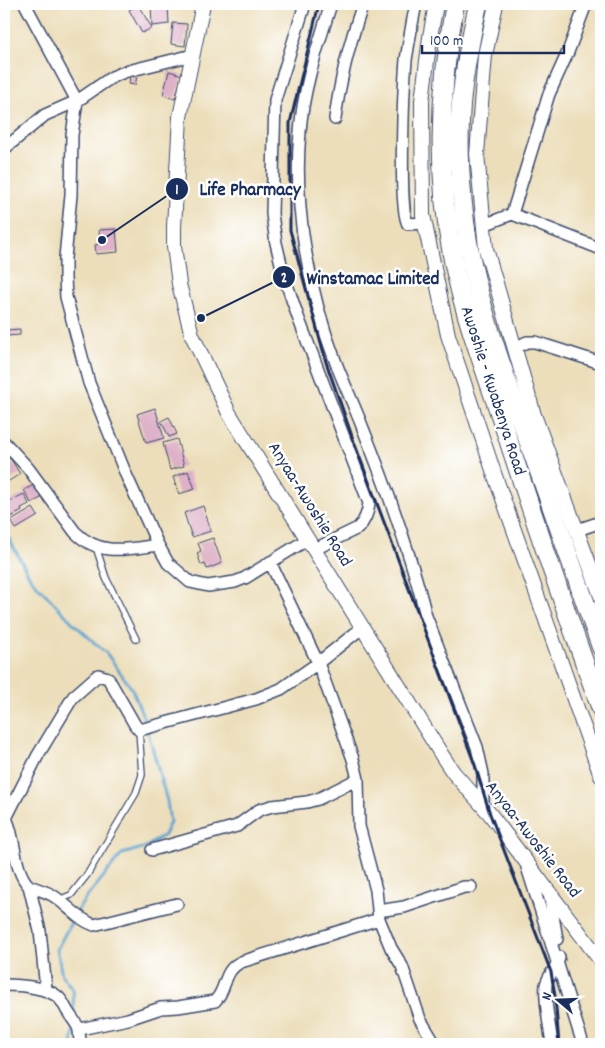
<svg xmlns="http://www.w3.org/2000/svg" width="605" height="1048" viewBox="0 0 605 1048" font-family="Dekko,sans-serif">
  <rect width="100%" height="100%" fill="#fff"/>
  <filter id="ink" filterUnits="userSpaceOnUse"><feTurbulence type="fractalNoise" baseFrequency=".02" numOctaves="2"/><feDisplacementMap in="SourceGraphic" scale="10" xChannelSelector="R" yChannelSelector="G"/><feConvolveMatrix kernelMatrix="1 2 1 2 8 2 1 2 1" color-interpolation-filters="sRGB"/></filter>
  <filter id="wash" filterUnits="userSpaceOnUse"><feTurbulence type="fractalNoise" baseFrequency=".0096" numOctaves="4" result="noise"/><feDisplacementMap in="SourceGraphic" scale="20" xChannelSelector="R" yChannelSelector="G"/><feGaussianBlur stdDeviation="1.12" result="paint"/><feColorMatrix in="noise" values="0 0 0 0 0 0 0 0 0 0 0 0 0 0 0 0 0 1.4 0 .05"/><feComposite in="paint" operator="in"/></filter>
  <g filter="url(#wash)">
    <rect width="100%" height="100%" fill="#ecdeba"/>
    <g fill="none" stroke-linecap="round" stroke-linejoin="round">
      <path stroke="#57a2cf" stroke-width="3" d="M4 530 31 579 72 622 107 654 132 689 145 721 167 801 170 822 164 835 146 847 122 854 86 898 77 911
        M74 917 57 949 62 975 73 990 74 1014
        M72 1044 74 1030"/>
    </g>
    <g id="blocks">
      <path fill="#deb1c8" d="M151 4H168L169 24 152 26Z
        M138 5 152 28 142 33 129 10Z
        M173 23 187 24 185 46 171 44Z
        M169 71 182 75 175 99 163 95Z
        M130 76 137 77 135 85 129 84Z
        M116 229 118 252 96 254 95 245 100 244 99 230Z
        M20 329V335L7 336 6 330Z
        M155 408 164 438 146 443 137 414Z
        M169 417 177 434 169 437 161 421Z
        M177 439 184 466 170 470 163 443Z
        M10 458 20 474 4 484V462Z
        M188 471 195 489 179 494 173 477Z
        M36 484 43 497 31 503 24 490Z
        M24 494 29 504 21 508 22 511 9 518 4 504Z
        M203 506 211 531 192 537 184 513Z
        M33 508 38 516 16 529 11 521Z
        M213 538 222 563 207 569 205 564 201 565 197 553 201 551 198 543Z"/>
    </g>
  </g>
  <g filter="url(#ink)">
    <use href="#blocks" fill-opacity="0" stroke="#3a496c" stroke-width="1"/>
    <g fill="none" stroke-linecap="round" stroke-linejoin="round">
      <g stroke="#3a496c" stroke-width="8">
        <path id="service" d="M96 547 106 578 136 639
          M59 900 71 895 87 875 136 793 142 775 139 730"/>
      </g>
      <g stroke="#3a496c" stroke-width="14">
        <path id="minor" d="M305 4 275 100 272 214 276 243 284 276 298 317 369 503C368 513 365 521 358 528L315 549
          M331 4C318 46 303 88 300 132 293 207 309 293 336 363 344 384 354 405 362 426 387 488 410 551 426 616L477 747 483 774V806
          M416 4C412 22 409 42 406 60 404 83 398 212 408 224L425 223
          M193 55 124 72 112 77 77 101 72 135 71 195 65 258V278L66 297 89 383 127 477 158 545 168 563 190 582 208 586 235 582 245 578 308 539
          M335 119C340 79 350 41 363 4
          M4 149 45 115 77 101 25 4
          M512 214 549 94 568 52 586 4
          M484 225 512 214 601 249
          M515 348 527 342H535L601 363
          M4 442 28 468 75 532C100 557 127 549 158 545
          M577 530 601 522
          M270 562 318 663 353 759 358 779 359 826 376 890 379 919 391 948 402 966 420 1019 435 1044
          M4 815C16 833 12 869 29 886L40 931 46 989
          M6 818 38 755 73 697 98 675 108 678 135 725 139 730 143 729 256 699 281 689 318 663 363 627
          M152 850 237 826 259 810 272 806 307 802 318 799 358 779
          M527 867 583 1044
          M29 886C37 889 45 891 52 895 67 904 77 919 94 925L177 904
          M549 893 557 939
          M378 911 404 907 464 887H471
          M4 985C19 985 50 987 60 999 64 1003 65 1008 68 1012 79 1029 79 1023 80 1044
          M80 1029 128 1019 161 1008 178 1007 215 1001C228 988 222 971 241 962L379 919
          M552 1044C550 1028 544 1001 546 985 548 975 558 967 559 957"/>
      </g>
      <g stroke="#3a496c" stroke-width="16">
        <path id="tertiary" d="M203 4 180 117 174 227V246L179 284 192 335 229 413 443 757 453 772 490 814 601 961
          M436 4 430 37 422 101 423 215 448 335 495 476 601 776
          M496 4 485 55 477 154 486 249 534 415 601 596"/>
      </g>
      <g stroke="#3a496c" stroke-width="20">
        <path id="primary" d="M455 4C438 92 436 186 456 274 468 328 489 380 506 433 536 526 568 617 601 709
          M478 4C471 37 464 70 461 104 458 143 460 183 465 222 474 293 500 361 524 429 550 501 575 574 601 647"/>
      </g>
      <use href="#service" stroke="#fff" stroke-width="5.5"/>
      <use href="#minor" stroke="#fff" stroke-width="11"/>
      <use href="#tertiary" stroke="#fff" stroke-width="14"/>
      <use href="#primary" stroke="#fff" stroke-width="18"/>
      <path stroke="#1b2f5e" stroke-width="3" d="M319 4 290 123V230L326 362 354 442 475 765 490 814 551 972 555 996 559 1044"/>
    </g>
  </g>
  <g text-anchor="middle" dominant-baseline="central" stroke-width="5" stroke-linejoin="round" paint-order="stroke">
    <g font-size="18" fill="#1b2f5e" stroke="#fff">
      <text transform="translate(492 391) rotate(72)">Awoshie - Kwabenya Road</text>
      <text transform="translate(309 505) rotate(58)">Anyaa-Awoshie Road</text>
      <text transform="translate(532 840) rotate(52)">Anyaa-Awoshie Road</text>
    </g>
  </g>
  <path fill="none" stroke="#1b2f5e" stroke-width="2" d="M102 240L177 189M201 318L284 277"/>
  <g fill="#1b2f5e" stroke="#fff" stroke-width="2">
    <circle cx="102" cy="240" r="5"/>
    <circle cx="201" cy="318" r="5"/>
    <circle cx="177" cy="189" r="12"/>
    <circle cx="284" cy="277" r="12"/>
  </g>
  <g font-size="15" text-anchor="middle" font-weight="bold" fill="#fff">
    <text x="177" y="194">1</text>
    <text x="284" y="282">2</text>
  </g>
  <g font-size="19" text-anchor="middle" font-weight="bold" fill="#1b2f5e" stroke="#fff" stroke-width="5" stroke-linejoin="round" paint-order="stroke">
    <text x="250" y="195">Life Pharmacy</text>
    <text x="373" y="284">Winstamac Limited</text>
  </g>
  <rect width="605" height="1048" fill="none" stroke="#fff" stroke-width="20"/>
  <g transform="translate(558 1000) rotate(289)" stroke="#ffffff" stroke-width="4" paint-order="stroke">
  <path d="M0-4L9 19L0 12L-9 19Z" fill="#1b2f5e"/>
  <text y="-8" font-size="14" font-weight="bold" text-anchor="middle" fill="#1b2f5e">N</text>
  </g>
  <path d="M422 45v8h142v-8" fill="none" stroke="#1b2f5e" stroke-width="2.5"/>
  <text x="430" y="45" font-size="15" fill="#1b2f5e" stroke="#ffffff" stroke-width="4" paint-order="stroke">100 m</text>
</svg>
